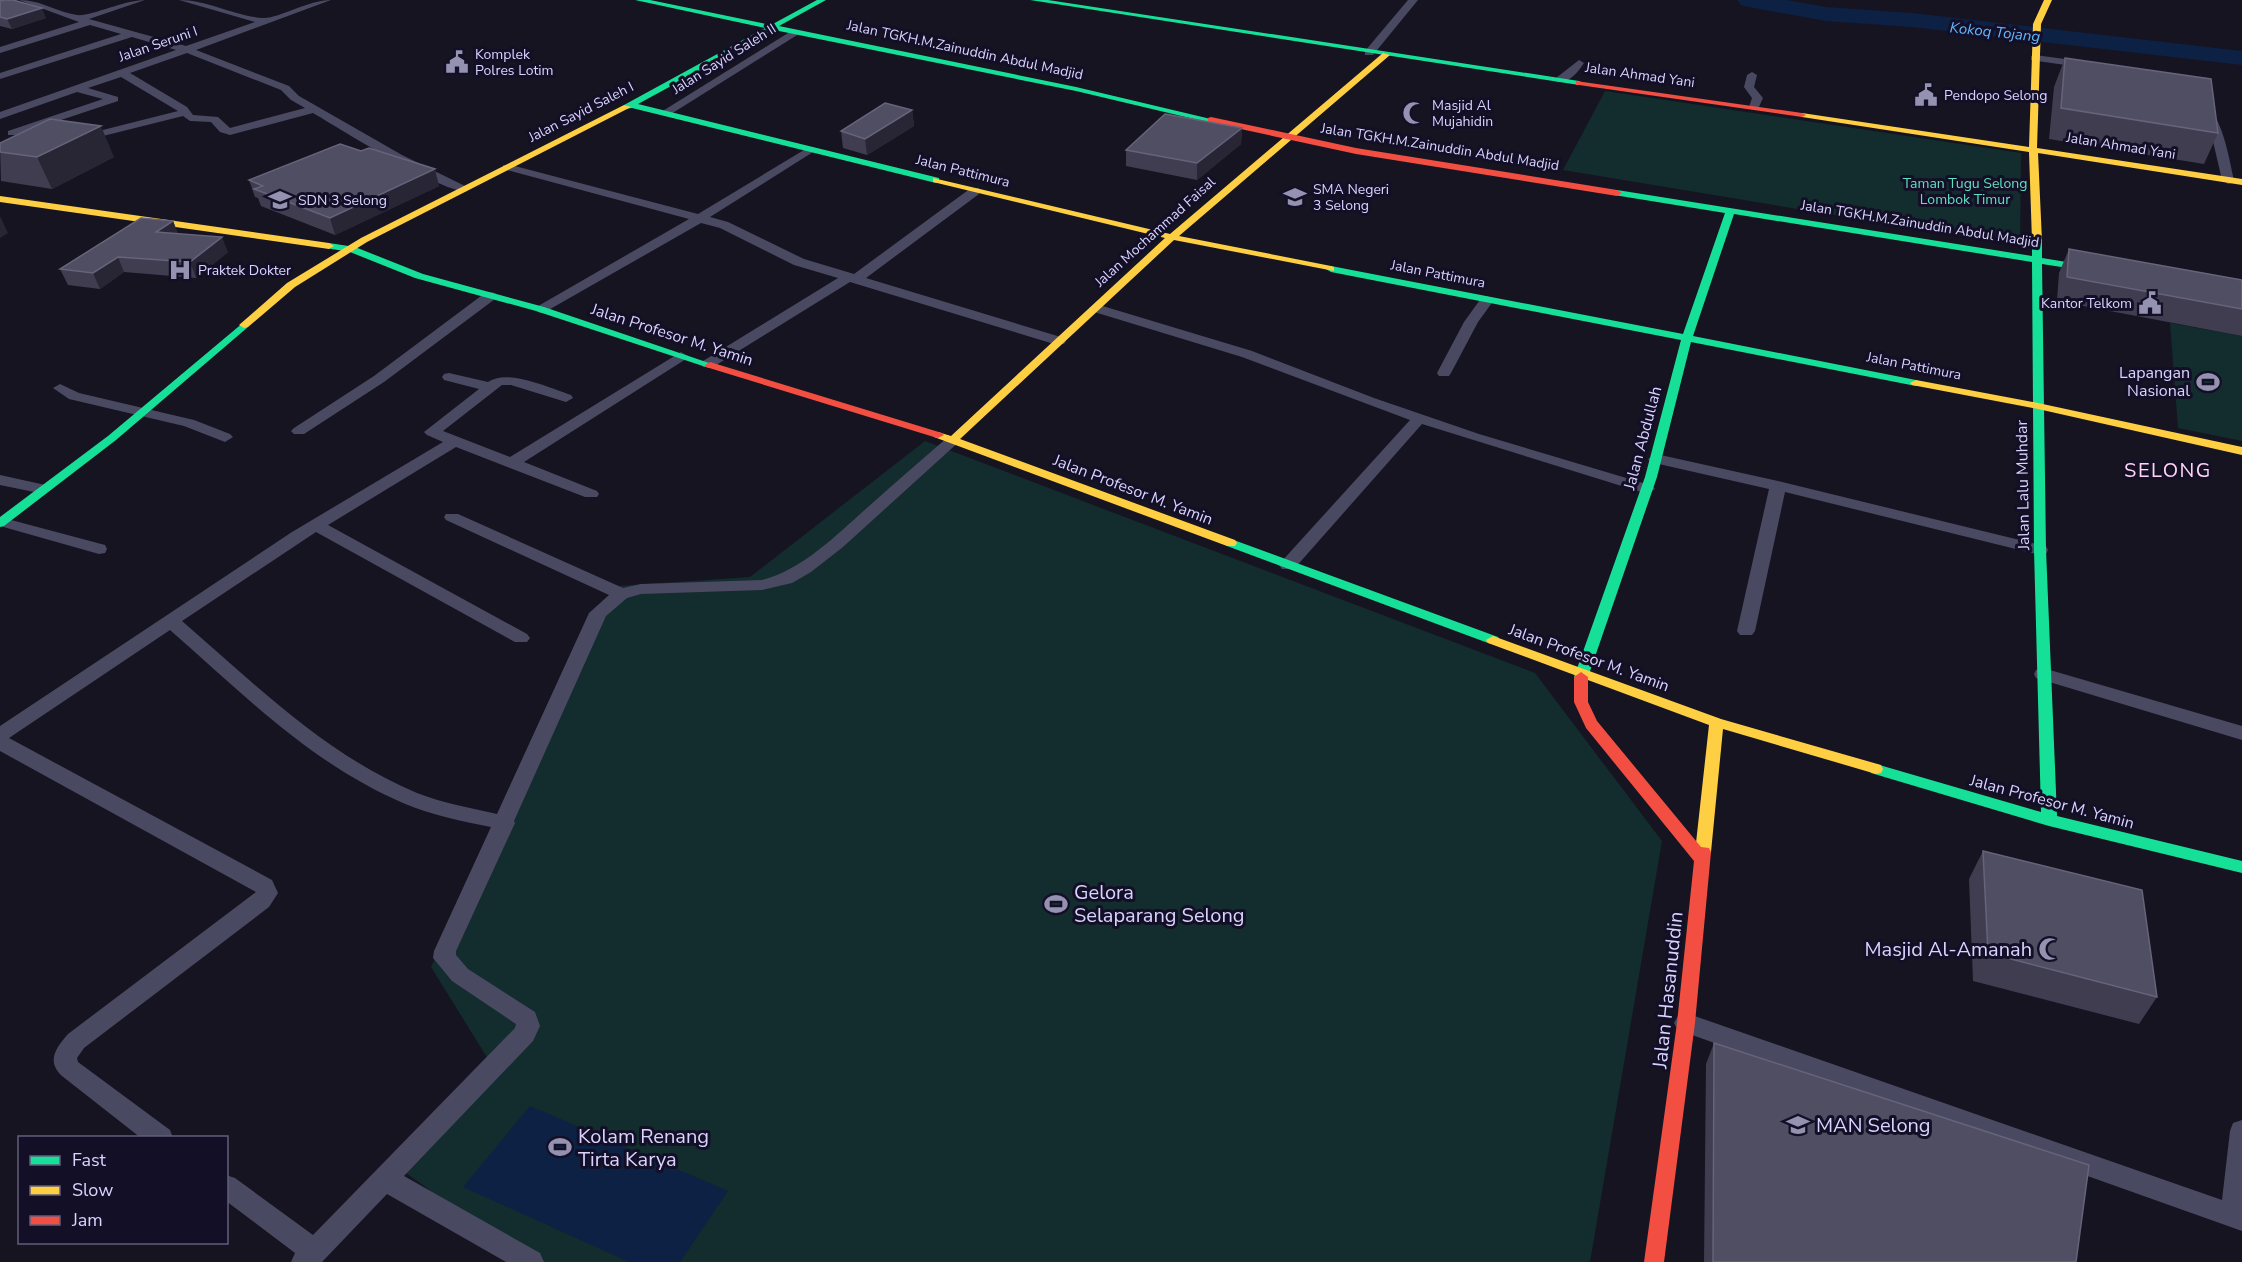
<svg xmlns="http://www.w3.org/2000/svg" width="2242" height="1262" viewBox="0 0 2242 1262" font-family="'Nunito Sans',sans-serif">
  <rect width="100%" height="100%" fill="#161421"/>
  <path fill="#132c2d" d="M1605 91 2021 153 2020 246 1563 170Z
    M2170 323 2242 336V441L2178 428Z
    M925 441 1535 673 1662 841 1590 1262H529L406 1173 488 1059 431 967 616 586 750 577Z"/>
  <path fill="#0d2144" d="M530 1106 728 1191 680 1262H629L463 1187Z"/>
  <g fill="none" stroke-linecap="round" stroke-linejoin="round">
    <path fill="#0d2144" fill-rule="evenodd" d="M1737 0H1787L1826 7 1912 13 2242 51V65L1912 27 1826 21 1749 7 1741 5Z"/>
    <path fill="#4a4962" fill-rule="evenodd" d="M19 0C41 0 57 12 77 15 90 17 124 0 145 0L89 19 186 46 255 22 179 0C208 0 234 16 263 18 278 19 308 0 331 0L196 50 289 86 299 96 402 155 469 188 467 191C445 195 337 127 313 113L230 135 220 132 211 122 190 121 183 116 79 142 75 141V137L178 111 121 77 88 88 118 97V101L16 135H8V131L103 99 77 92 0 119V112L176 50 132 37 0 79V73L121 34 90 25 0 53V47L79 22ZM187 53 281 90 291 100 305 108 230 128 218 117 193 115 187 107 130 73Z
      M1408 0H1418L1373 55H1365V51Z
      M793 30 802 32 671 114 667 115 661 112Z
      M2035 55 2087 62 2092 65 2087 68 2031 60V56Z
      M1579 60 1584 63C1577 73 1569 84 1556 82V78Z
      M1752 72 1757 75 1754 87 1763 98 1758 109 1754 110 1749 107 1752 98 1744 87 1747 75Z
      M2208 111C2223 117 2230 164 2234 180L2232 183 2228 184 2222 180 2212 137 2202 114Z
      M809 147 813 148V152L710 217 728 222 804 259 854 274 971 188H979V194L866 278 1064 338 1066 341 1064 344H1054L850 282 713 367H703L701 364 703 361 838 278 794 265 720 228 701 223 545 312 540 313 533 309 689 219 503 169V165H511L698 214Z
      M490 292 495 293 497 296 495 299 384 382 304 434H294L291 431 294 428 374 376 485 293Z
      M1487 296 1494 300 1478 322 1451 373 1449 376H1439L1437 373 1464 322 1482 297Z
      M1096 304 1252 351 1374 398 1479 434 1653 486 1655 489 1647 494 1641 492 1422 424 1294 569H1282L1279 565 1282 561 1410 420 1242 357 1091 311 1089 308Z
      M681 352 688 356 686 359 524 462 597 491 599 494 597 497H585L456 447 328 525 527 634 530 638 527 642H515L316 532 182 621C256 685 326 755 417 793 443 803 470 808 497 814L589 613 609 595 446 520 444 517 446 514H458L623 588 641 584 762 580C804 569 836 535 868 507 894 484 921 460 948 437H958L961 440 843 547 811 572 792 583 762 590 641 594 627 598 606 616 514 821 515 823 456 951V955L468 969 535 1012 540 1026 533 1041 404 1176 540 1253 544 1262H506L387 1194 322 1262H291L295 1253 226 1201V1175L235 1178 313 1235 515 1028 516 1024 452 981 433 958 434 951 491 827C461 821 431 815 403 803 312 764 243 694 170 630L9 738 272 880 278 893 269 907 84 1048 77 1058 78 1062 170 1130 173 1138H141L62 1076C46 1061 56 1048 68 1034L256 892 0 751V726L292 532 443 442 427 435 424 432 479 389 444 380 442 377 444 374 449 373 488 382C507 368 550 388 571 395L573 398 566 402 511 385H502L443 431 510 457Z
      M60 384 79 393 194 420 230 434 233 437 225 442 184 426 69 399 53 388Z
      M1656 454 1778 481 2040 545 2046 546 2048 550 2046 554 2040 555 1785 492 1755 631 1752 635H1740L1737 631 1769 489 1650 462 1648 459Z
      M0 475 50 486 52 489 44 494 0 485Z
      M0 517 105 545 107 549 105 553 99 554 0 526Z
      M2043 668 2242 726V740L2036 678 2034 674 2036 670Z
      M1686 1013 2222 1200 2230 1131 2233 1123 2242 1120V1231L1678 1030 1674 1023 1678 1016Z"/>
    <path fill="#16e098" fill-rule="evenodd" d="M635 0H650L771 25 817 0H826L779 26 1076 87 1215 120 1211 123 1076 91 774 30 638 104 939 178V182L936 183 632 108 624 109V105L765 28Z
      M1030 0H1048L1579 81 1583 83 1579 85Z
      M1617 190 2032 256V241L2037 238 2042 241V258L2103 268V272L2100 273 2042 264 2046 550 2057 816 2242 861V873L2049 826 1871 773 1869 769 1871 765 1876 764 2041 812 2034 550 2032 262 1734 214 1693 336 1916 380 1922 383 1916 386 1691 342 1657 477 1588 677 1586 680H1576L1574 677 1645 477 1681 340 1331 272 1326 269 1331 266 1683 334 1725 213 1614 195V191Z
      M329 243 355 247 423 274 544 307 715 365 710 368 706 367 536 311 415 278 350 252 326 248V244Z
      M244 322 248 323V327L116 440 4 526 0 527V517L108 436Z
      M1231 539 1498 637 1500 640 1493 644 1488 643 1227 546 1225 543 1227 540Z"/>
    <path fill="#ffcf43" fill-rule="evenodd" d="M2044 0H2052L2041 24 2037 148 2242 179V185L2038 153 2042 241 2037 244 2032 241 2029 152 1802 117 1798 115 1802 113 2029 147 2033 24Z
      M1383 53 1390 55 1179 236 1331 266 1334 267V271L1174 240 960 439 1235 540 1237 543 1235 546H1227L934 437 932 435 934 433 938 432 951 436 1165 238 933 182V178L1170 234Z
      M624 105 631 107 367 242 295 287 248 327 244 328 239 325 287 283 361 238Z
      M0 196 329 243 334 246 329 249 0 202Z
      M1916 380 2038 403 2242 447V455L2038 409 1912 385 1910 383Z
      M1493 636 1721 719 1881 765 1883 769 1881 773 1876 774 1723 729 1711 852 1709 856 1703 858 1697 856 1695 852 1709 725 1488 643 1486 640Z"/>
    <path fill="#f24e42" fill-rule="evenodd" d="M1576 81 1802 113 1806 115 1802 117 1579 85H1576Z
      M1211 117 1356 148 1617 190 1622 193 1617 196 1356 154 1208 122V118Z
      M710 362 942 433 944 435 938 438 934 437 706 367 705 365Z
      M1581 672 1588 677V702L1597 721 1701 847 1709 848 1711 852 1695 1023 1664 1262H1644L1677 1023 1694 861 1586 728 1574 702V677Z"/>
  </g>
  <path fill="#403d50" d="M0 1 46 18 12 29 0 26Z
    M2065 58 2218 133 2204 164 2049 139 2054 87Z
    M912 110 914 126 867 155 843 148 841 131Z
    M1242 128 1241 144 1197 180 1126 166V150Z
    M0 143 114 157 52 189 1 181Z
    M249 180 439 186 335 235 261 206 258 198 255 197Z
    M173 221 178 234 228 252 196 278 124 272 100 289 68 285 60 269Z
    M2069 249 2242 280V336L2057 301 2059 273Z
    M1983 851 2157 997 2139 1024 1973 981 1969 879Z
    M1714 1043 2076 1262H1704L1706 1064Z"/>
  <path fill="#282635" d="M42 8 46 18 12 29 7 19Z
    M912 110 914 126 867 155 865 139Z
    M101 126 114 157 52 189 37 157Z
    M1242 128 1241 144 1197 180V163Z
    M435 169 439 186 335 235 330 218Z
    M0 216 8 233 0 238Z
    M173 221 179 236 156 232Z
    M222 237 228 252 196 278 190 262Z
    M118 257 124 272 100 289 93 273Z"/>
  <path fill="#504e63" stroke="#66637b" stroke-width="1.5" d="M3 0H13L42 8 7 19 0 17V1Z
    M2065 58 2211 79 2218 133 2061 108Z
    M885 103 912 110 865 139 841 131Z
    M1165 114 1242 128 1197 163 1126 150Z
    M50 119 101 126 37 157 0 152V143Z
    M340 144 361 151 369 148 435 169 330 218 254 189 263 186 249 180Z
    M141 218 173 221 156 232 222 237 190 262 118 257 93 273 60 269Z
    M2069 249 2242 280V309L2067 277Z
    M1983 851 2142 890 2157 997 1988 953Z
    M1714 1043 2089 1165 2076 1262H1713Z"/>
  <defs>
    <g id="civic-bare" transform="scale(1.8)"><path d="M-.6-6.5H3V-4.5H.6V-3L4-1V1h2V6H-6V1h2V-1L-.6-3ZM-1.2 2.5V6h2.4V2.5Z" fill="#9591b1" stroke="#130f26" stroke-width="2.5" paint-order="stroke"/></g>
    <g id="mosque-bare" transform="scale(1.8)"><path d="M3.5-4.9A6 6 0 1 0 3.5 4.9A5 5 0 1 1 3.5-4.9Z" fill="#9591b1" stroke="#130f26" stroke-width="2.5" paint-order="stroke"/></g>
    <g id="school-bare" transform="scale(1.8)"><path d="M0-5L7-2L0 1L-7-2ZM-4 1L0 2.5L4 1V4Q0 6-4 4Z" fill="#9591b1" stroke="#130f26" stroke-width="2.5" paint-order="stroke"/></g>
    <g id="hospital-bare" transform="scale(1.8)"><path d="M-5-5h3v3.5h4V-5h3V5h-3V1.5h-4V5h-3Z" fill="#9591b1" stroke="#130f26" stroke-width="2.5" paint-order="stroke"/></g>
    <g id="stadium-bare" transform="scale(1.8)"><path d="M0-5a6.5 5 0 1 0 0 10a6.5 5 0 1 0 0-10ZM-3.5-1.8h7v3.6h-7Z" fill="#9591b1" stroke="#130f26" stroke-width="2.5" paint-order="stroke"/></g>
  </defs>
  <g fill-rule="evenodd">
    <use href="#civic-bare" x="457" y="62"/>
    <use href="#civic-bare" x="1926" y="95"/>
    <use href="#mosque-bare" x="1414" y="113"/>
    <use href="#school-bare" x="1295" y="197"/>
    <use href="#school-bare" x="280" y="200"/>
    <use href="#hospital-bare" x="180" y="270"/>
    <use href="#civic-bare" x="2150" y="303"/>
    <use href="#stadium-bare" x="2208" y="382"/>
    <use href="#stadium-bare" x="1056" y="904"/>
    <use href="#mosque-bare" x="2050" y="949"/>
    <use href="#school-bare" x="1798" y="1125"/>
    <use href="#stadium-bare" x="560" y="1147"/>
  </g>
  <g text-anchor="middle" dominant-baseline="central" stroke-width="6" stroke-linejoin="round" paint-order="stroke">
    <g font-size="14" fill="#d9d4ff" stroke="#130f26">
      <text transform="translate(158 44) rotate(-19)">Jalan Seruni I</text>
      <text transform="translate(965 50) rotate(12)">Jalan TGKH.M.Zainuddin Abdul Madjid</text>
      <text transform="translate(724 59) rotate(-32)">Jalan Sayid Saleh II</text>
      <text transform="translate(1640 75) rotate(8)">Jalan Ahmad Yani</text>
      <text transform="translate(581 112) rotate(-27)">Jalan Sayid Saleh I</text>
      <text transform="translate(2121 146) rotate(9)">Jalan Ahmad Yani</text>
      <text transform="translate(1440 147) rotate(9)">Jalan TGKH.M.Zainuddin Abdul Madjid</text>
      <text transform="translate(963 171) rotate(14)">Jalan Pattimura</text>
      <text transform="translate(1920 224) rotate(9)">Jalan TGKH.M.Zainuddin Abdul Madjid</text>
      <text transform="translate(1155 232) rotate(-42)">Jalan Mochammad Faisal</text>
      <text transform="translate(1438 274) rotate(11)">Jalan Pattimura</text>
      <text transform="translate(1914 366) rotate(11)">Jalan Pattimura</text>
    </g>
    <g font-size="14" fill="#d9d4ff" stroke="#130f26" text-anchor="start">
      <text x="475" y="54">Komplek<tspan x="475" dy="16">Polres Lotim</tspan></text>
      <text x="1944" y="95">Pendopo Selong</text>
      <text x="1432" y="105">Masjid Al<tspan x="1432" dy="16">Mujahidin</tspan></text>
      <text x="1313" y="189">SMA Negeri<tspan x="1313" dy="16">3 Selong</tspan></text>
      <text x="298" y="200">SDN 3 Selong</text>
      <text x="198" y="270">Praktek Dokter</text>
      <text x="2132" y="303" text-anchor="end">Kantor Telkom</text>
    </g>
    <g font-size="14" fill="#5fe0c0" stroke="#130f26">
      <text x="1965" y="183">Taman Tugu Selong<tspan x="1965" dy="16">Lombok Timur</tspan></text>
    </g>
    <g font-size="15" font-style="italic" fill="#62b6ff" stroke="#130f26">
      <text transform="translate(1995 32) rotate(6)">Kokoq Tojang</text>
    </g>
    <g font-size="16" fill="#d9d4ff" stroke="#130f26">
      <text transform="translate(672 335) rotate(18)">Jalan Profesor M. Yamin</text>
      <text transform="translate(1643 438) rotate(-75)">Jalan Abdullah</text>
      <text transform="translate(2023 485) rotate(-91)">Jalan Lalu Muhdar</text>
      <text transform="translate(1133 490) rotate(21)">Jalan Profesor M. Yamin</text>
      <text transform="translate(1589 658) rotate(20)">Jalan Profesor M. Yamin</text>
      <text transform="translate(2052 802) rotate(15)">Jalan Profesor M. Yamin</text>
    </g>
    <g font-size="16" fill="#d9d4ff" stroke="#130f26" text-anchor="end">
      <text x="2190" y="373">Lapangan<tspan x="2190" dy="18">Nasional</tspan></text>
    </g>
    <g font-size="20" letter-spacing="1.5" fill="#ffd6f0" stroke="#130f26">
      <text x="2168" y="470">SELONG</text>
    </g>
    <g font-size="20" fill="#d9d4ff" stroke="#130f26" text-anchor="start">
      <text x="1074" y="892">Gelora<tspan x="1074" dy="23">Selaparang Selong</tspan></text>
      <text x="2032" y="949" text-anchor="end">Masjid Al-Amanah</text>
      <text x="1816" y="1125">MAN Selong</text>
      <text x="578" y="1136">Kolam Renang<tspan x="578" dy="23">Tirta Karya</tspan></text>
    </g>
    <g font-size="20" fill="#d9d4ff" stroke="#130f26">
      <text transform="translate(1668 990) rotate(-84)">Jalan Hasanuddin</text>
    </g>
  </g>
  <rect x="18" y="1136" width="210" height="108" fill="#130f26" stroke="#625e7d" stroke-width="1.5"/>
  <rect x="30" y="1156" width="30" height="9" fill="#16e098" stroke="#625e7d" stroke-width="1.5"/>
  <text x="72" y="1166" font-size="18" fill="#d9d4ff">Fast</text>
  <rect x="30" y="1186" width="30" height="9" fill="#ffcf43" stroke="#625e7d" stroke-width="1.5"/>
  <text x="72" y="1196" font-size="18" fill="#d9d4ff">Slow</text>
  <rect x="30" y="1216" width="30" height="9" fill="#f24e42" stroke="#625e7d" stroke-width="1.5"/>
  <text x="72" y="1226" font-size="18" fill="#d9d4ff">Jam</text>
</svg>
